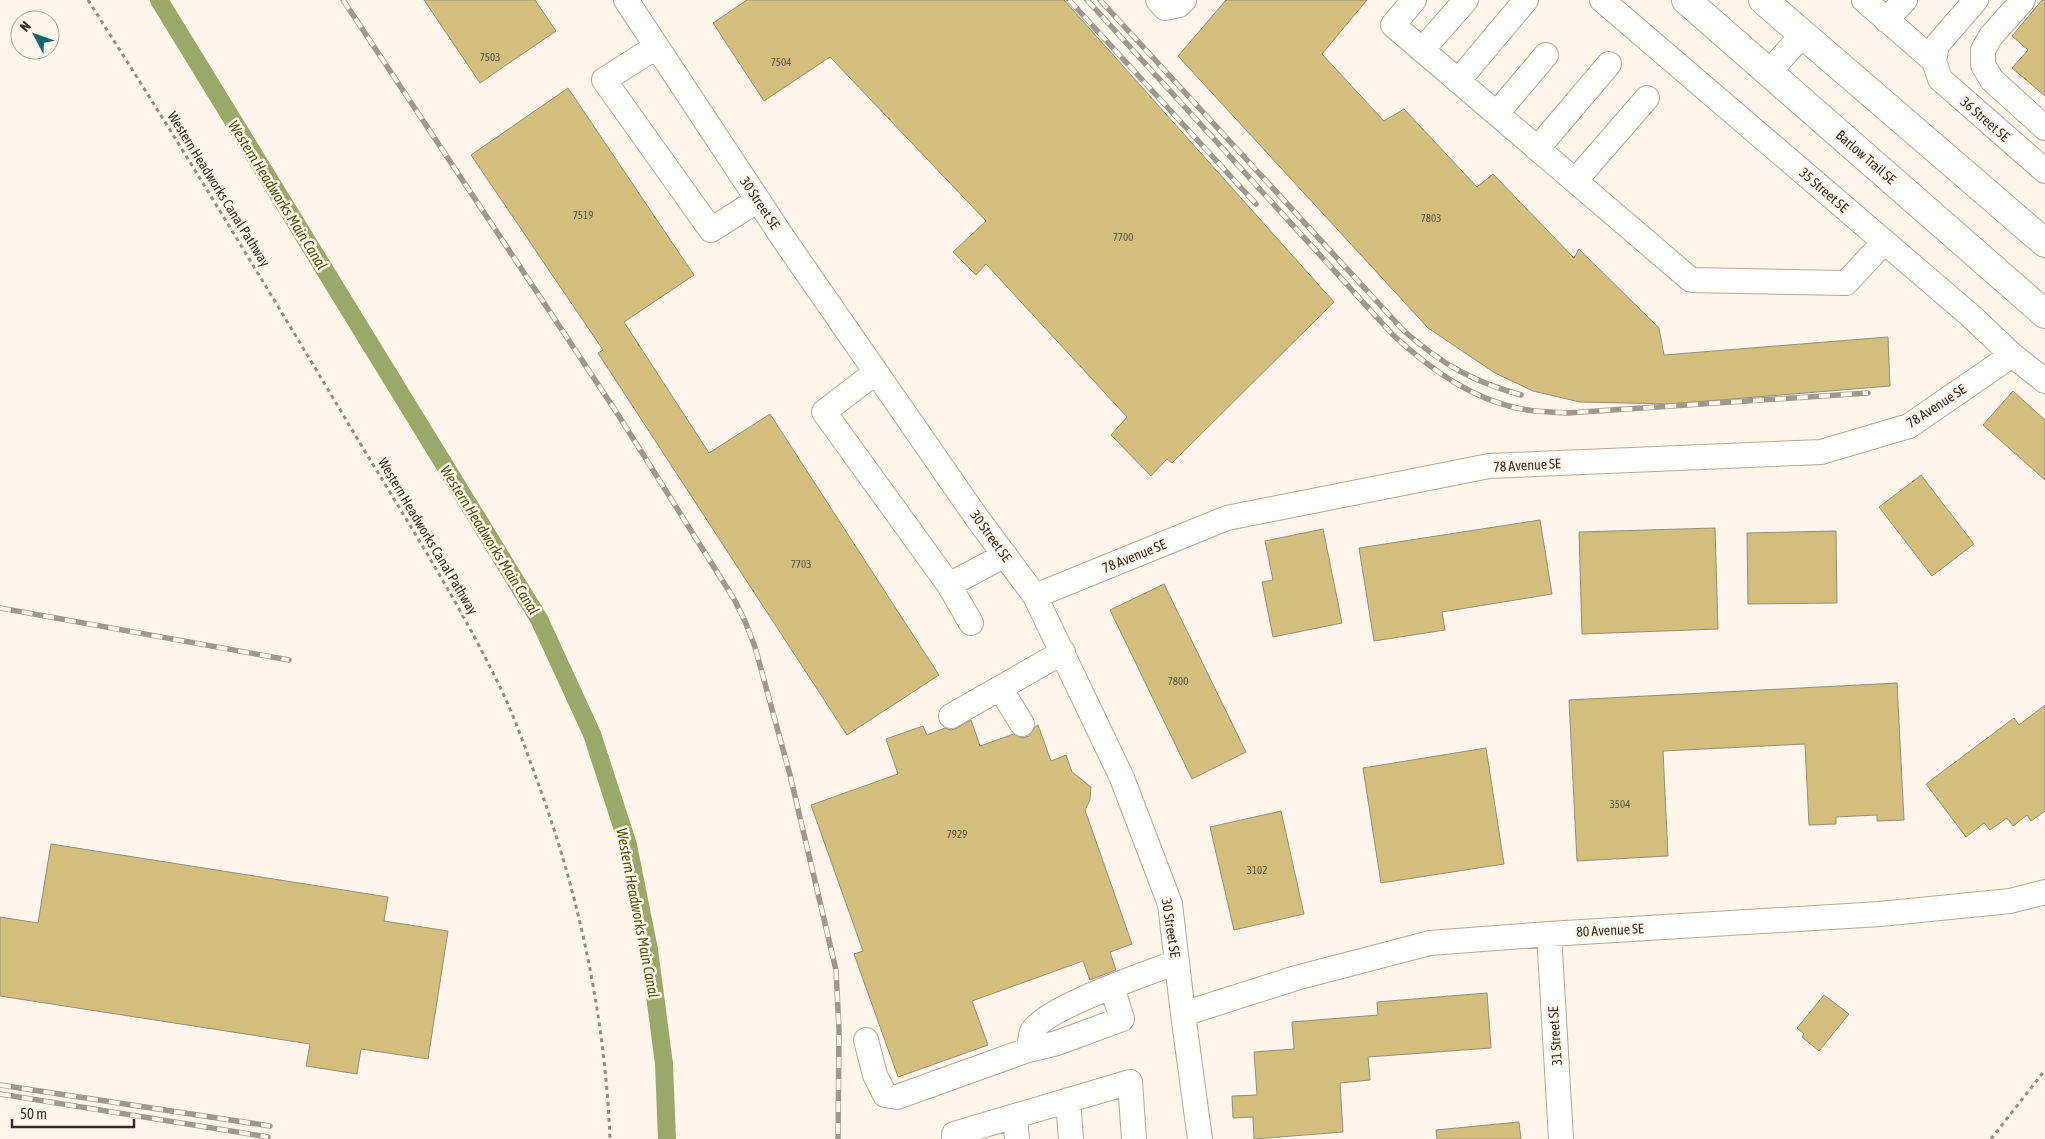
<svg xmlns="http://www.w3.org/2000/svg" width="2045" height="1139" viewBox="0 0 2045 1139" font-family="'Asap Condensed',sans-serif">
  <rect width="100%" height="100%" fill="#fff5ea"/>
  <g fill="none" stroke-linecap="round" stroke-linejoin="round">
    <path stroke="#9aa96a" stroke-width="18" d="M159 0 539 619 592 734 628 845 649 950 664 1064 667 1139"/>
  </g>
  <path fill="#d2bf7e" stroke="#938d79" d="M424 0H535L556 31 480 83Z
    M747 0H1064L1334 302 1172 463 1167 459 1151 476 1111 435 1127 417 986 264 976 275 953 252 986 221 830 57 764 101 713 23Z
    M1226 0H1367L1322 54 1384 121 1404 109 1477 187 1493 174 1574 258 1579 249 1659 328 1664 355 1888 337 1890 386 1671 404 1580 402 1533 391 1495 373 1428 328 1178 56Z
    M2042 0H2045V96L2012 68 2028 50 2012 36Z
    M568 88 694 275 624 322 709 453 770 414 939 675 847 735 598 353 603 350 471 155Z
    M2013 391 2045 420V480L1983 425Z
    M1921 475 1974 544 1932 576 1879 507Z
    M1540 520 1552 594 1442 612 1445 630 1374 641 1359 548Z
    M1715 528 1718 629 1582 634 1579 532Z
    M1323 529 1342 623 1273 637 1262 582 1273 580 1265 541Z
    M1836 531 1837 603 1748 604 1747 533Z
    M1164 584 1246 752 1192 779 1110 610Z
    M1897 683 1904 820 1877 821V815L1836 817V824L1809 825 1805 744 1663 751 1668 856 1577 861 1569 700Z
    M2045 705V811L2031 821 2027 815 2013 826 2007 818 1990 830 1984 823 1966 837 1926 784 2014 718 2019 725Z
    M971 720 980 746 1014 734 1022 738 1029 736 1035 727 1038 725 1051 761 1066 755 1072 772 1091 787 1090 800 1085 810 1132 944 1110 952 1116 970 1090 980 1083 961 972 1001 988 1045 898 1077 854 954 863 951 811 805 898 774 886 739 923 726 927 735 945 728 951 730 957 728Z
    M1486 748 1504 864 1381 883 1363 768Z
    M1281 811 1304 914 1234 930 1210 827Z
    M51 844 388 897 384 921 448 931 428 1059 361 1049 357 1074 306 1066 310 1044 0 996V917L38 923Z
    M1487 993 1491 1048 1368 1057 1370 1080 1340 1083 1343 1132 1254 1139 1253 1117 1233 1118 1232 1096 1257 1095 1254 1052 1294 1049 1292 1022 1378 1015 1377 1002Z
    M1824 995 1849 1014 1819 1051 1802 1037 1804 1034 1797 1028Z
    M1519 1122 1521 1139H1437L1436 1130Z"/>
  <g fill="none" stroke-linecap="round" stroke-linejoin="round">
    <g stroke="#b5a695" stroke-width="26">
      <path id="minor" d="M626 0 783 238 977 518 1035 596 1122 778 1170 904 1183 1014 1200 1139
        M1158 0 1165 8 1179 5 1184 0
        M1414 0 1393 25 1691 280 1846 283 1884 242
        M1602 0 1971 316 2012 355 2045 381
        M1864 0 1934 61
        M1976 0 1937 45 1934 61 1940 79 2045 171
        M2023 0 1991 36 1983 50V65L1992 80 2045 128
        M1886 20 1905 0
        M656 47 604 80 711 230 758 200
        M1422 50 1466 0
        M1769 72 1803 34
        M1458 81 1526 0
        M1497 113 1546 55
        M1537 149 1609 64
        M1575 181 1647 98
        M876 372 824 412 949 585 1005 555
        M949 585 971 623
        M1035 596 1227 518 1489 466 1821 452 1909 426 2012 355
        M1000 688 1022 724
        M951 716 1063 652
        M1549 934 1561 1139
        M1183 1014 1296 978 1430 943 1549 934 1880 914 2010 901 2045 892
        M866 1040 875 1075 885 1095 897 1097 1028 1050C1030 1045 1030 1037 1032 1032 1043 1008 1149 973 1177 962
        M1028 1050 1057 1043 1122 1019 1112 987
        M1068 1100 1071 1139
        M1015 1116 1017 1139
        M954 1139V1134L1130 1082 1134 1139"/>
    </g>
    <g stroke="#b5a695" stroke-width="30">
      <path id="major" d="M1686 0 2045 314
        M1763 0 2045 243"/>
    </g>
    <path stroke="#958d84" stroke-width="3" stroke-dasharray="4 4" stroke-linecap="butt" d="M88 0C175 136 259 274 342 413 396 504 455 594 501 689 514 716 524 744 534 772 578 889 605 1014 610 1139
      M1991 1139 2045 1070"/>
    <use href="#minor" stroke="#fff" stroke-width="24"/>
    <use href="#major" stroke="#fff" stroke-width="28"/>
    <g stroke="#a0978e" stroke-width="5.5">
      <path id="rail" d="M343 0 617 413 734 599 745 621 755 647 790 775 836 970 839 1030 838 1139
        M1069 0 1256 204
        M1087 0 1393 335C1431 370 1475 402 1528 410 1541 412 1554 412 1567 413L1868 393
        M1100 0 1404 331C1443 365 1472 381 1521 395
        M0 608 289 660
        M0 1085 270 1126
        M0 1094 268 1137"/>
    </g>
    <use href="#rail" stroke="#fff5ea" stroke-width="4" stroke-dasharray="11" stroke-linecap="butt"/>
  </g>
  <g text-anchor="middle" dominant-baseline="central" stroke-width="5" stroke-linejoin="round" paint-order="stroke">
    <g font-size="11" fill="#5c523e">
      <text x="490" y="57">7503</text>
      <text x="781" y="62">7504</text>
      <text x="583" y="215">7519</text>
      <text x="1431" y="218">7803</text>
      <text x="1123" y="237">7700</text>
      <text x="801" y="564">7703</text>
      <text x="1178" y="681">7800</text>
      <text x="1620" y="804">3504</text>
      <text x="957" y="834">7929</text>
      <text x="1257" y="870">3102</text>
    </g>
    <g font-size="14" fill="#352e28" stroke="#fff5ea">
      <text transform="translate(1985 119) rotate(41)">36 Street SE</text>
      <text transform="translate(1866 157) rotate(41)">Barlow Trail SE</text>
      <text transform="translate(219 189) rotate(58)">Western Headworks Canal Pathway</text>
      <text transform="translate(1824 190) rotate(41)">35 Street SE</text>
      <text transform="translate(760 203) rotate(56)">30 Street SE</text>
      <text transform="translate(1936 406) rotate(-33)">78 Avenue SE</text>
      <text transform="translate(1527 465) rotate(-3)">78 Avenue SE</text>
      <text transform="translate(428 536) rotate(59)">Western Headworks Canal Pathway</text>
      <text transform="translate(991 536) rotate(54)">30 Street SE</text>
      <text transform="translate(1134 556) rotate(-22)">78 Avenue SE</text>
      <text transform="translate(1171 928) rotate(81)">30 Street SE</text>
      <text transform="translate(1610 930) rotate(-3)">80 Avenue SE</text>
      <text transform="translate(1555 1036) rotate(-94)">31 Street SE</text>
    </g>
    <g font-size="15" font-style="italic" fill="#4a560d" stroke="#fff5ea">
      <text transform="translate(278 195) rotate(58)">Western Headworks Main Canal</text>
      <text transform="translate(490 540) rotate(58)">Western Headworks Main Canal</text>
      <text transform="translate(638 913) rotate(79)">Western Headworks Main Canal</text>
    </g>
  </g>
  <g transform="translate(35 35) rotate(311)"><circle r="24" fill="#fff5ea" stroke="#aea59c"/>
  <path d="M0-4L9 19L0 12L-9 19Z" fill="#196767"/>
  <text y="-8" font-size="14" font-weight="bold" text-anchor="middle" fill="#352e28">N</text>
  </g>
  <path d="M12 1119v8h122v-8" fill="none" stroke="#352e28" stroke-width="2.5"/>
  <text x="20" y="1119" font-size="15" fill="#352e28" stroke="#fff5ea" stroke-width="4" paint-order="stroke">50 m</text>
</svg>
